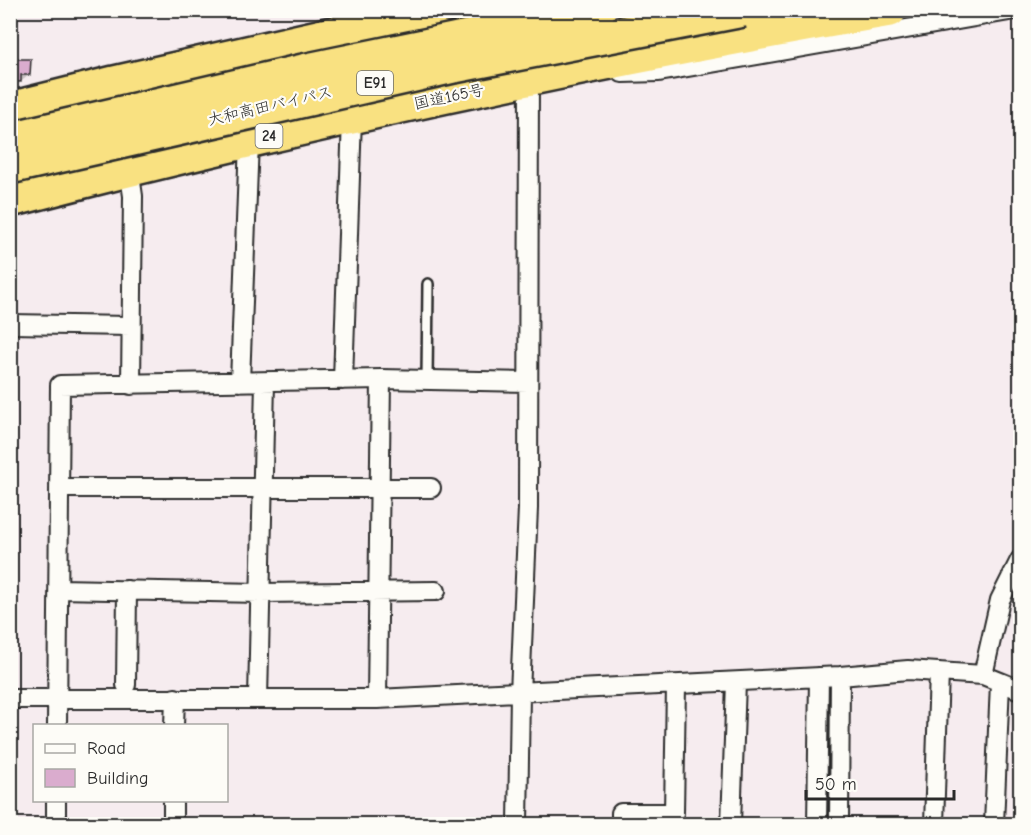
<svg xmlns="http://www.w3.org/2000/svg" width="1031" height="835" viewBox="0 0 1031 835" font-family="'Comic Neue','Klee One',sans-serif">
  <rect width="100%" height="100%" fill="#f6ecef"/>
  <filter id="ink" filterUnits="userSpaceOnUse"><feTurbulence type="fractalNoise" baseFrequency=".0167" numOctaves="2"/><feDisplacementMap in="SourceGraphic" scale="12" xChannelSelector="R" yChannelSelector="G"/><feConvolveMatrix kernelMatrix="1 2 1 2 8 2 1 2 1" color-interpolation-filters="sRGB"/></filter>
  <g filter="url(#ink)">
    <path fill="#0003" d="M10 60 29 75 12 89H10Z"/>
    <path fill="#daacce" stroke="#2b2b2b" stroke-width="1.5" d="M10 59H31L30 75H21V82L10 81Z"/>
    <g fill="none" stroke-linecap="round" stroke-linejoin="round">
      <g stroke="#2b2b2b" stroke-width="14">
        <path id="lane" d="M427 380 428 284"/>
      </g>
      <g stroke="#2b2b2b" stroke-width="22">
        <path id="street" d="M622 73 659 72 1015 10
          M128 162 133 196 131 385
          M10 324 130 326
          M343 380 352 118
          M240 382 249 141
          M60 488H431
          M59 589 260 593 436 591
          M983 675 1000 600 1020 560
          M126 685 127 590
          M10 699H377L840 676 908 670 983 675 1020 690
          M258 699 265 382
          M377 699 381 379
          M57 726 60 385 381 379 528 382
          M174 726 175 698
          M56 824V800
          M173 824V800
          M518 824 520 693 528 508 529 70
          M621 824V813H674L676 685
          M731 824 736 682
          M817 824 819 677
          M839 824 840 676
          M934 824 939 672
          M994 824 1000 683"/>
      </g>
      <g stroke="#2b2b2b" stroke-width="38">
        <path id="highway" d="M10 109 114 83 438 10
          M10 200C301 124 595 61 890 10"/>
      </g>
      <use href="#lane" stroke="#fdfcf7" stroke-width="9"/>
      <use href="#street" stroke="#fdfcf7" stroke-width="18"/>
      <use href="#highway" stroke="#f9e181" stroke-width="33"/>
      <g stroke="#2b2b2b" stroke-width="38" stroke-linecap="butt">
        <path id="highway-bridge" d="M10 139 303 71 599 10
          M10 167 454 66 743 10"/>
      </g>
      <use href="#highway-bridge" stroke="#f9e181" stroke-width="33"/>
    </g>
  </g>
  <g text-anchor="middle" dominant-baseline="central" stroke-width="4.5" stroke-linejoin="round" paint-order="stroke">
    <g fill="#fdfcf7" stroke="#6a6a68" stroke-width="1.5">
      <rect x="357" y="71" width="36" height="24" rx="4.5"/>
      <rect x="255.5" y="124" width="27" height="24" rx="4.5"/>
    </g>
    <g font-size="15" font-weight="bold" fill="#2b2b2b">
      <text x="375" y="83">E91</text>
      <text x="269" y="136">24</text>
    </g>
    <g font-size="16" fill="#2b2b2b" stroke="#fdfcf7">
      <text transform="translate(449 97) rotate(-12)">国道165号</text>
      <text transform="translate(270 106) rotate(-13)">大和高田バイパス</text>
    </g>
  </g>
  <rect width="1031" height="835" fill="none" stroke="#fdfcf7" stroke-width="36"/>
  <rect x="18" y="18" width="995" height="799" fill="none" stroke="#2b2b2b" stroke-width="2" filter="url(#ink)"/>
  <rect x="33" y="724" width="195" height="78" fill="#fdfcf7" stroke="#a9a8a5" stroke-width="1.5"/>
  <rect x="45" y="744" width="30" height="9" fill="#fdfcf7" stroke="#a9a8a5" stroke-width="1.5"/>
  <text x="87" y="754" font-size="18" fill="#2b2b2b">Road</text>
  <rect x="45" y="769" width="30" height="18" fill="#daacce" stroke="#a9a8a5" stroke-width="1.5"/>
  <text x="87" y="784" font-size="18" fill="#2b2b2b">Building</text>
  <path d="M806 790v9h148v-9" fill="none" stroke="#2b2b2b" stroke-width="3"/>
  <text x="815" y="790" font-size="18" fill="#2b2b2b" stroke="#fdfcf7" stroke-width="4.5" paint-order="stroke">50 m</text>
</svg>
